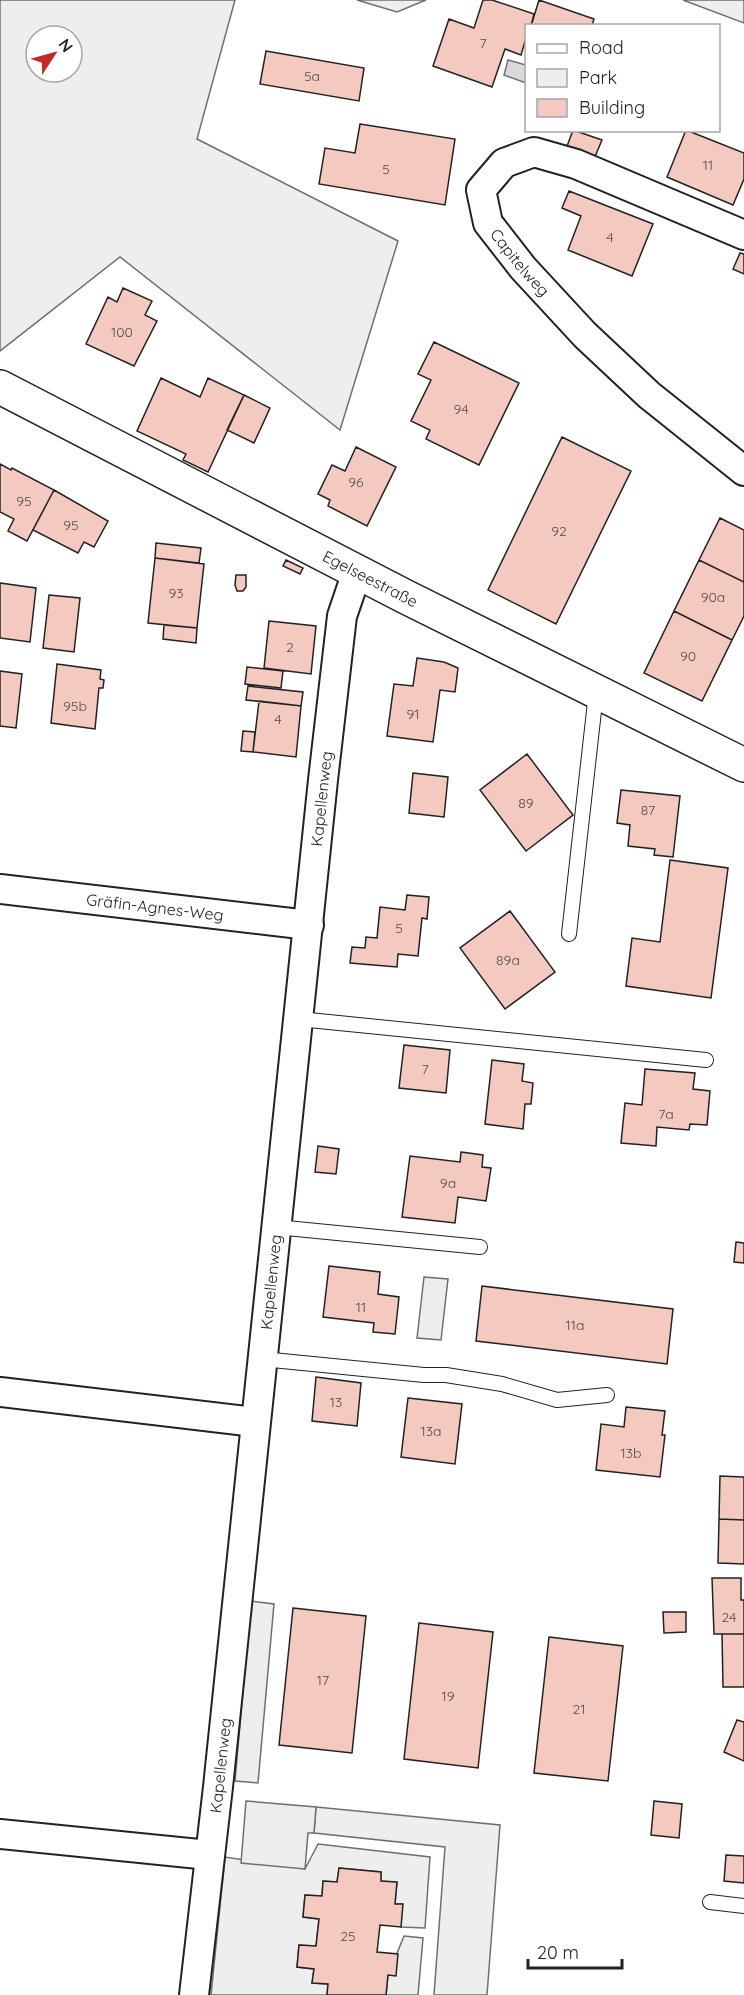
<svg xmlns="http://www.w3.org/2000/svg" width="744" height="1995" viewBox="0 0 744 1995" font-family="Quicksand,sans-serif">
  <rect width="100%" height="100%" fill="#fff"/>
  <path fill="#eee" stroke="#6f6f6f" stroke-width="1.5" fill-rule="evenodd" d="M0 0H235L197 139 398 241 340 430 120 257 0 351ZM36 36H72V72H36Z
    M357 0H426L397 12Z
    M683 0H744V23Z
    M316 1807 500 1825 487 1995H434L445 1847 314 1833Z
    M318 1844 430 1857 425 1928 401 1927 402 1904H395L397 1883 381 1881V1872L339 1868 337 1882 323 1881 322 1896 305 1895 303 1917 319 1919 316 1946 299 1945 297 1967 314 1969 312 1983 328 1984 327 1995H211L225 1857 305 1869Z
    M404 1936 423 1938 418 1995H386L388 1975Z"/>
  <path fill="#ededed" stroke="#6f6f6f" stroke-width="1.5" d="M424 1277 448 1279 441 1340 417 1338Z
    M251 1601 274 1604 258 1783 235 1781Z
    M246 1801 316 1807 314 1833H308L305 1869 241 1863Z"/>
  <path fill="#d9d9d9" stroke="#6f6f6f" stroke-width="1.5" d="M508 60 526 65V83L504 75Z"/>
  <path fill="#f3c9c0" stroke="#222" stroke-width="1.5" d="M483 0H492L534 14 531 26H526V38L521 55 505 49 492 87 433 66 449 19 474 28Z
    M539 0 594 19 592 26H531Z
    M266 51 364 68 359 101 260 84Z
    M360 124 455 139 445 205 319 184 325 148 355 153Z
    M573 130 602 140 594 159 566 149Z
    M686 130 744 153V179L733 205 667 177Z
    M569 191 653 224 632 276 568 250 581 216 562 208Z
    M740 253 744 254V274L733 269Z
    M123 288 152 301 145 315 157 321 134 366 86 344 108 297 117 302Z
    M434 342 519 383 479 465 426 439 430 430 411 421 431 380 418 374Z
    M161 378 200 397 208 378 244 395 208 472 183 460 186 454 137 431Z
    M244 395 270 408 254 443 227 430Z
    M562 437 631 471 556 624 488 590Z
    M356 447 396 467 367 526 328 506 330 500 318 494 332 465 345 471Z
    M0 464 11 470 12 468 54 490 27 541 8 531 14 519 0 512Z
    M54 490 108 521 94 547 84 542 78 553 33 530Z
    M720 518 744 530V582L699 560Z
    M156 543 201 548 199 563 155 558Z
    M155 558 204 564 197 628 148 623Z
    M286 560 303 568 300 574 283 566Z
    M699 560 744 582V616L732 640 674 611Z
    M236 575H246V587L243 591H237L235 585Z
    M0 583 36 588 30 642 0 638Z
    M49 595 80 598 74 652 43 648Z
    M674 611 732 640 702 701 644 673Z
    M269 621 316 626 311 674 264 668Z
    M164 625 197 628 196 643 163 639Z
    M417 658 444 662 458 668 455 692 440 690 433 742 387 736 394 684 413 686Z
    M57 664 101 670 100 679 104 680 103 688H99L95 729 51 723Z
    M247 667 283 671 281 688 245 684Z
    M0 671 22 674 16 728 0 726Z
    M248 686 303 692 301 706 246 700Z
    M259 701 301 706 296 757 253 752Z
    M243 731 255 732 253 752 241 751Z
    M527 754 573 815 526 851 480 790Z
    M413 773 448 777 444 817 409 813Z
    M621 790 680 796 673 857 654 855 655 849 628 846 630 825 617 823Z
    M670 860 728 868 711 998 626 986 632 938 660 942Z
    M407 895 429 897 427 919 422 918 418 956 398 954 397 967 350 963 352 947 365 948 366 937 377 938 380 907 405 910Z
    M510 911 555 972 505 1009 460 948Z
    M404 1045 450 1050 446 1093 399 1088Z
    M492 1060 524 1064 522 1081 533 1083 531 1104H525L523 1129 485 1124Z
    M645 1069 695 1073 693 1089 710 1091 707 1125 690 1124 689 1130 657 1127 656 1146 621 1143 625 1103 642 1105Z
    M318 1146 339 1149 336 1174 315 1172Z
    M461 1152 483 1155 482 1167 491 1168 486 1201 458 1197 455 1223 402 1217 410 1156 460 1162Z
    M736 1242 744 1243V1263L734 1262Z
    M329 1266 380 1272 378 1294 399 1297 395 1334 373 1332 374 1323 323 1317Z
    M482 1286 673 1309 667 1364 476 1341Z
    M316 1377 361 1383 357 1426 312 1421Z
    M408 1398 462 1404 455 1464 401 1457Z
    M626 1407 665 1411 662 1435H665L660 1477 596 1470 601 1424 624 1427Z
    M720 1476 744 1477V1520L719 1519Z
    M719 1519 744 1520V1564L718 1563Z
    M712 1578H741V1600H744V1634H714Z
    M293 1608 366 1616 352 1753 279 1745Z
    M663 1612H686V1632L664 1633Z
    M419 1623 493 1632 478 1768 404 1759Z
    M722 1634H744V1687H723Z
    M549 1637 623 1646 608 1781 534 1773Z
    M737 1720 744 1722V1761L724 1752Z
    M654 1801 682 1804 679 1838 651 1835Z
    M726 1855 744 1856V1883L724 1881Z
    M339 1868 381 1872V1881L397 1882 395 1904H403L401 1927 380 1925 377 1952 398 1954 396 1976 388 1975 386 1995H327L328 1984 312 1983 314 1969 297 1967 299 1945 316 1946 319 1919 303 1917 305 1895 322 1896 323 1881 337 1882Z"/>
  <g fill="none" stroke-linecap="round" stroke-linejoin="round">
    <g stroke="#222" stroke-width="16">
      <path id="lane" d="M569 934 596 693
        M299 1019 706 1060
        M276 1227 480 1247
        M262 1359 424 1375H446L502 1384 557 1400 607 1395
        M710 1902 744 1906"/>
    </g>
    <g stroke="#222" stroke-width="32">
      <g id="street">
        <path id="s1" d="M744 235 576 164 534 152 504 163 481 190 488 223 523 268 585 335 649 395 744 471"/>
        <path id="s2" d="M0 889 309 925"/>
        <path d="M0 1392 255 1422"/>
        <path d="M0 1834 209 1855"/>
        <path id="s3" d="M194 1995 218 1787 323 780 342 616 357 572"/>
      </g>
    </g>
    <g stroke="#222" stroke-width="36">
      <g id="secondary">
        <path id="s4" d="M0 387 406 597 744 765"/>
      </g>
    </g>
    <use href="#lane" stroke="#fff" stroke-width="14"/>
    <use href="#street" stroke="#fff" stroke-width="28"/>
    <use href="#secondary" stroke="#fff" stroke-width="33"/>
  </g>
  <g text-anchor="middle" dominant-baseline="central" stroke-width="4.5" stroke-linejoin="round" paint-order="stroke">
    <g font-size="14" fill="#564c4a">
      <text x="483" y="43">7</text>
      <text x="312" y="76">5a</text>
      <text x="708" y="165">11</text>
      <text x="386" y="169">5</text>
      <text x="610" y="237">4</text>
      <text x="122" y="332">100</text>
      <text x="461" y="409">94</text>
      <text x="356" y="482">96</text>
      <text x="24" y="501">95</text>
      <text x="71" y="525">95</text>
      <text x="559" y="531">92</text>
      <text x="176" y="593">93</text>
      <text x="713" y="597">90a</text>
      <text x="290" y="647">2</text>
      <text x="688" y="656">90</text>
      <text x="75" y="706">95b</text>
      <text x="413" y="714">91</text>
      <text x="278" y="719">4</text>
      <text x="526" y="803">89</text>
      <text x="648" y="810">87</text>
      <text x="399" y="928">5</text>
      <text x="508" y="960">89a</text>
      <text x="425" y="1069">7</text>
      <text x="666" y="1114">7a</text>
      <text x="448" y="1183">9a</text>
      <text x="361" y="1307">11</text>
      <text x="575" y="1325">11a</text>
      <text x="336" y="1402">13</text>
      <text x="431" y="1431">13a</text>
      <text x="631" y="1453">13b</text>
      <text x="729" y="1617">24</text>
      <text x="323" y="1680">17</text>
      <text x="448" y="1696">19</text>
      <text x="579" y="1709">21</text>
      <text x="348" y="1936">25</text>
    </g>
    <g font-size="16" fill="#222" stroke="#fff">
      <text stroke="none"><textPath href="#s1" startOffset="378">Capitelweg</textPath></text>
      <text stroke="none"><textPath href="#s4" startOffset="417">Egelseestraße</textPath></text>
      <text stroke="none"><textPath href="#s3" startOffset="1203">Kapellenweg</textPath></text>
      <text stroke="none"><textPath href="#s2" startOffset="156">Gräfin-Agnes-Weg</textPath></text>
      <text stroke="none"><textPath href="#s3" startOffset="717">Kapellenweg</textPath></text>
      <text stroke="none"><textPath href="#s3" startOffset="231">Kapellenweg</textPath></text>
    </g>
  </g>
  <rect x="525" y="24" width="195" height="108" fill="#ffffff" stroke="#a7a7a7" stroke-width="1.5"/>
  <rect x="537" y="44" width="30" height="9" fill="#ffffff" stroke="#a7a7a7" stroke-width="1.5"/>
  <text x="579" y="54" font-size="18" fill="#222222">Road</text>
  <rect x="537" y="69" width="30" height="18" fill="#eeeeee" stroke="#a7a7a7" stroke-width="1.5"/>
  <text x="579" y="84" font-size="18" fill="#222222">Park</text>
  <rect x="537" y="99" width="30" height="18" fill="#f3c9c0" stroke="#a7a7a7" stroke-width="1.5"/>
  <text x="579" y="114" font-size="18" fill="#222222">Building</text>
  <g transform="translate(54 54) rotate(54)"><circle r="28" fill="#ffffff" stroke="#a7a7a7" stroke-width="1.5"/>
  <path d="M0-4.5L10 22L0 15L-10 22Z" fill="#c62828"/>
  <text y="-9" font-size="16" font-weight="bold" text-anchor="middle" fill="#222222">N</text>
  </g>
  <path d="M528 1959v9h94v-9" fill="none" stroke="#222222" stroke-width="3"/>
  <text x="537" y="1959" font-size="18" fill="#222222" stroke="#ffffff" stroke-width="4.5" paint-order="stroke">20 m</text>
</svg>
